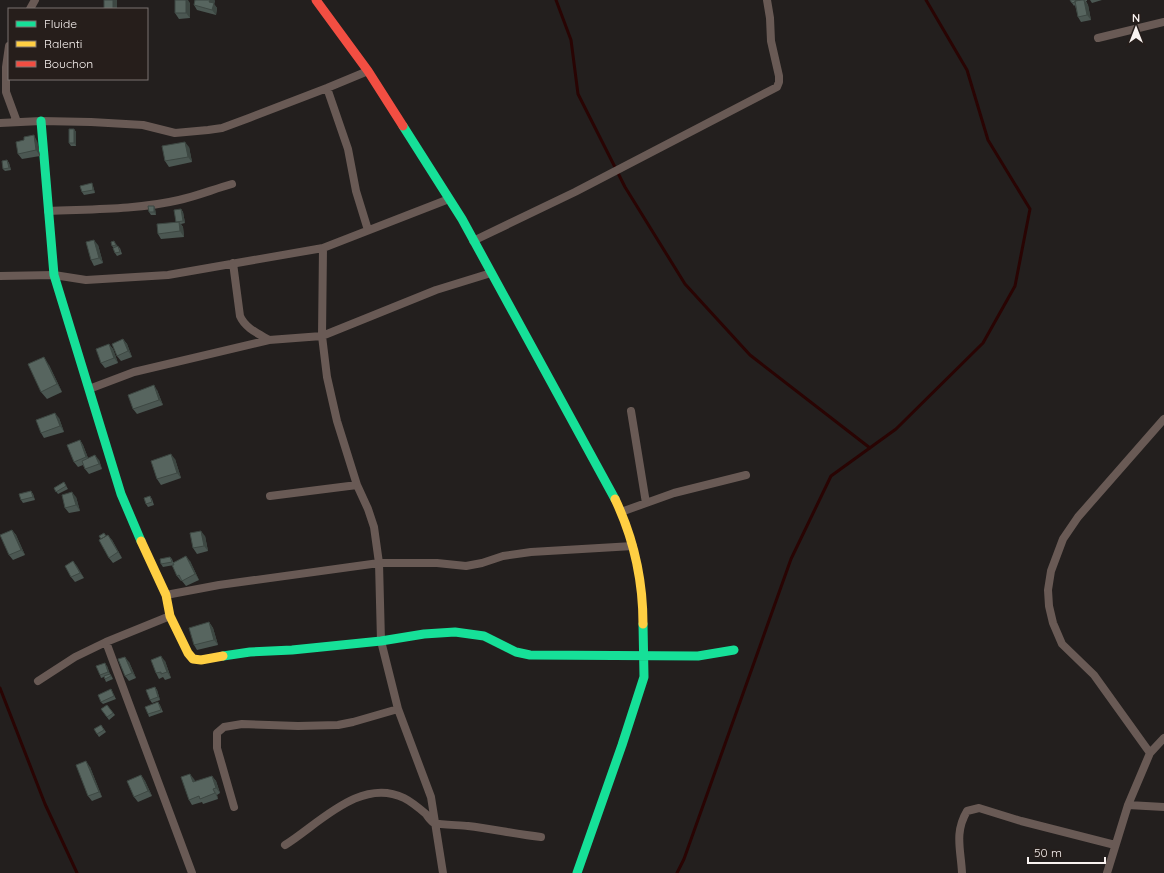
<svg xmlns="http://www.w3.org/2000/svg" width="1164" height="873" viewBox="0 0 1164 873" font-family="Quicksand,sans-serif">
  <rect width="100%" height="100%" fill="#231f1e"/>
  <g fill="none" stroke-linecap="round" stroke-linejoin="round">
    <path stroke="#290403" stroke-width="3" d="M556 0 571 40 578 94 625 187 685 284 750 355 870 448
      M0 688 45 804 77 873
      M677 873 684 859 791 559 831 476 896 429 983 343 1015 286 1030 209 988 140 967 70 926 0"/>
    <path stroke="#695a55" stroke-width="8" d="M30 9 35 0
      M1098 38 1164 22
      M9 46 6 67V92L17 122
      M327 88 348 149 356 191 368 230
      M0 123 41 121 91 122 143 125 175 133 208 130 222 128 249 118 327 88 368 71
      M48 211C91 209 136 210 179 200 197 196 214 189 232 184
      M473 241 575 192 777 87 779 82V76L771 41 770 18 767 0
      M323 248 322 336 327 377 337 421 357 485 368 509 374 527 379 563 381 641 398 709 431 797 443 873
      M233 263 240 316C245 328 259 334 269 340
      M0 276 54 275 86 280 168 275 323 248 449 199
      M89 389 134 372 269 340 322 336 436 290 491 273
      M631 411 646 503
      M270 496 357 485
      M621 512 674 493 746 475
      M166 595 219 585 379 563H437L466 566 482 563 503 556 531 552 633 546
      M106 642 192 873
      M38 681 75 657 106 642 170 616
      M1150 753 1094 675 1062 644 1053 623 1049 606 1048 590 1051 571 1063 539 1078 517 1164 419
      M1128 805 1164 807
      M234 807 217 748V733L224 727 242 724 298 726 338 725 353 722 398 709
      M285 845C319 824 360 777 404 798 412 802 419 808 426 814 428 817 431 821 434 823 440 825 461 825 468 826 492 829 516 834 541 837
      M962 873C961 850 954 833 967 811L979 808 1021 821 1115 845
      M1107 873 1128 805 1150 753 1164 738"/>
    <path stroke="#16e098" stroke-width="9" d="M41 121 54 275 121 494 141 541
      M403 126 462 219 615 499
      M223 656 250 652 292 650 381 641 424 634 455 632 484 636 516 652 530 655 698 656 734 650
      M577 873 622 745 644 677 643 624"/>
    <path stroke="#ffcf43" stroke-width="9" d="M615 499C634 539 643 579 643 624
      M141 541 166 595 170 616 188 653 193 659 201 660 223 656"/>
    <path stroke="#f24e42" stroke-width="9" d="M316 0 368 71 403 126"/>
  </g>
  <path fill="#4b5752" d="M195 0H214L215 1 214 4 217 8 216 15 197 10 194 5Z
    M1070 0H1087V1H1086L1088 5 1091 20 1081 22 1078 17 1075 5 1074 6Z
    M1090 0H1102L1092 3Z
    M190 3V18L179 19 175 13Z
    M74 129 76 132V146H71L69 143Z
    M37 141 40 156 22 159 18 154Z
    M189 147 192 162 169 167 165 161Z
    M7 160 9 163 11 170 5 171 3 169Z
    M93 186 95 193 84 195 82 192Z
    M154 206 155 209 156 215H151L149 212Z
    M181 209 183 212 185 223 181 224 183 227 184 237 161 239 158 234 176 222Z
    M116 244 117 246 120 248 122 254 117 256 115 253 113 247 112 246Z
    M98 245 103 263 94 266 91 260Z
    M123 339 127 344 132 357 121 361 117 356Z
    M109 344 113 349 118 363 105 368 101 363Z
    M49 365 62 392 47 399 41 392Z
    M157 390 163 405 137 414 133 409Z
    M59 418 64 432 44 438 41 433Z
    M80 440 83 445 88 458 99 460 102 469 89 474 85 469 83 465 78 467 74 462Z
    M175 459 181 478 161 485 157 479Z
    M64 482 68 489 58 494 54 488Z
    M31 491 33 494 35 500 23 503 21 500Z
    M150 496 152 499 154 505 148 507 146 504Z
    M76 497 80 511 69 513 65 508Z
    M12 530 16 535 25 555 13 560 9 555Z
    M106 536 112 540 122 558 113 563 109 558 101 539Z
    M205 536 208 551 197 554 193 548Z
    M170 557 172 559 173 562 190 561 199 580 186 586 182 581H181L177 576 174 565 163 567 161 564Z
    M73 561 84 578 75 582 71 577Z
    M209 622 213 628 218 645 197 650 194 645Z
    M165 661 171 678 165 680 163 677 159 679 156 673Z
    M129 662 136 678 129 681 125 676Z
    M107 666 110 674 112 677 113 679 106 682 104 677 101 678 100 675Z
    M155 687 157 690 160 700 152 703 150 700Z
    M111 689 116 699 103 704 101 702Z
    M158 702 160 705 163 712 149 717 148 714Z
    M107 705 115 715 109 720 101 709Z
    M101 725 106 732 99 737 97 734Z
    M90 767 102 797 92 801 88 796Z
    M141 775 145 781 152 796 138 802 134 797Z
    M212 776 216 781 220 793 217 795 218 799 203 804 202 802 192 805 189 800 194 779 195 782Z"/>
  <path fill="#3d4742" d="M113 0H117V9H113Z
    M186 0H188L190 3V18L186 13Z
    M210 0H214L215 1 214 4 217 8 216 15 212 10 209 2Z
    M1084 0 1088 5 1091 20 1087 15Z
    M74 129 76 132V146L74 143Z
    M34 135 37 141 40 156 36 150Z
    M185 142 189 147 192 162 188 157Z
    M7 160 9 163 11 170 9 168Z
    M92 183 93 186 95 193 93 190Z
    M154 206 155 209 156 215 154 212Z
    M181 209 183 212 185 223 183 221Z
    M179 222 183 227 184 237 180 231Z
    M94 240 98 245 103 263 99 258Z
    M123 339 127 344 132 357 128 351Z
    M109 344 113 349 118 363 114 358Z
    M44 357 49 365 62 392 57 384Z
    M154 385 157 390 163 405 159 400Z
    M55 413 59 418 64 432 60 426Z
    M80 440 83 445 90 463 86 457Z
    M171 454 175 459 181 478 177 473Z
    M95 455 99 460 102 469 99 464Z
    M31 491 33 494 35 500 33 497Z
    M72 492 76 497 80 511 76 505Z
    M12 530 16 535 25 555 21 550Z
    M201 531 205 536 208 551 204 546Z
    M108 535 112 540 122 558 118 552Z
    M186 556 190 561 199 580 195 574Z
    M73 561 77 566 84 578 80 573Z
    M209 622 213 628 218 645 214 640Z
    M161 656 165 661 171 678 167 672Z
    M125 657 129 662 136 678 132 673Z
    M105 663 107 666 110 675 108 672Z
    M155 687 157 690 160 700 158 697Z
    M86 761 90 767 102 797 99 792Z
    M190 774 194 779 197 788 193 782Z
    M141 775 145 781 152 796 148 791Z
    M212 776 216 781 220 793 216 788Z
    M213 789 217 795 218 799Z"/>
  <path fill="#57655f" stroke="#3d4742" d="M104 0H113V9H104Z
    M175 0H186V13H175Z
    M195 0H210L209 2 214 3 212 10 194 5Z
    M1070 0H1080L1075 1V2L1072 3Z
    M1082 0H1084L1087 15 1078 17 1075 1Z
    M69 129H74V143H69Z
    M34 135 36 150 18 154 16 142 24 140V137Z
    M185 142 188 157 165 161 162 146Z
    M7 160 9 168 3 169 2 161Z
    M92 183 93 190 82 192 80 186Z
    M148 206H154V212H149Z
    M181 209 183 221 176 222 174 210Z
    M179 222 180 231 158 234 157 224Z
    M94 240 99 258 91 260 86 242Z
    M114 241 116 245 112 246 111 242Z
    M118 246 120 252 115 253 113 248Z
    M123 339 128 351 117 356 112 344Z
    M109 344 114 358 101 363 96 349Z
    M44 357 57 384 41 392 28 364Z
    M154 385 159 400 133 409 128 395Z
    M55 413 60 426 41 433 36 420Z
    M80 440 86 457 74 462 67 445Z
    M171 454 177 473 157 479 151 461Z
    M95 455 99 464 85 469 82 461Z
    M64 482 66 486 56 492 54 488Z
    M31 491 33 497 21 500 19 494Z
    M72 492 76 505 65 508 62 495Z
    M150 496 152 502 146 504 144 498Z
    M12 530 21 550 9 555 0 535Z
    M201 531 204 546 193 548 190 533Z
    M104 533 106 536 101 539 99 536Z
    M108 535 118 552 109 558 99 540Z
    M186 556 195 574 182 581 179 575 177 576 172 565H174L173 563Z
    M170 557 172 562 161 564 160 559Z
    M73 561 80 573 71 577 65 566Z
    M209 622 214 640 194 645 189 628Z
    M161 656 167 672 161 674V672L156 673 151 660Z
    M125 657 132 673 125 676 118 659Z
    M105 663 108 672 100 675 96 666Z
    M110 674 111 676 105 679 104 676Z
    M155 687 158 697 150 700 146 690Z
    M111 689 114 696 101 702 98 695Z
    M158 702 161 710 148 714 145 707Z
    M107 705 113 713 107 717 101 709Z
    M101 725 104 730 97 734 94 729Z
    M86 761 99 792 88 796 76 765Z
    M190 774 193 782 212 776 216 788 213 789 215 793 200 799 199 796 189 800 181 777Z
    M141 775 148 791 134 797 127 781Z"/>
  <rect x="8" y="8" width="140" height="72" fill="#261e1b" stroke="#7a7371"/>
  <rect x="16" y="21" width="20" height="6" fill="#16e098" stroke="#7a7371"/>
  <text x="44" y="28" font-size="12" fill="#f9f3f1">Fluide</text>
  <rect x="16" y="41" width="20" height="6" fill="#ffcf43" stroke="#7a7371"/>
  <text x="44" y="48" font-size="12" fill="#f9f3f1">Ralenti</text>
  <rect x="16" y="61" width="20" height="6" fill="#f24e42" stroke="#7a7371"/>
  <text x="44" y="68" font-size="12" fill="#f9f3f1">Bouchon</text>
  <g transform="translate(1136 28)" stroke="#261e1b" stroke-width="3" paint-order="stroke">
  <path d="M0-3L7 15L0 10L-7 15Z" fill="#f9f3f1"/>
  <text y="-6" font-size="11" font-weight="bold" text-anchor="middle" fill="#f9f3f1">N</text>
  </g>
  <path d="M1028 857v6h77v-6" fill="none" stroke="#f9f3f1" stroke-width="2"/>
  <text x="1034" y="857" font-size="12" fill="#f9f3f1" stroke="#261e1b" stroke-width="3" paint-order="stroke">50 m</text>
</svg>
